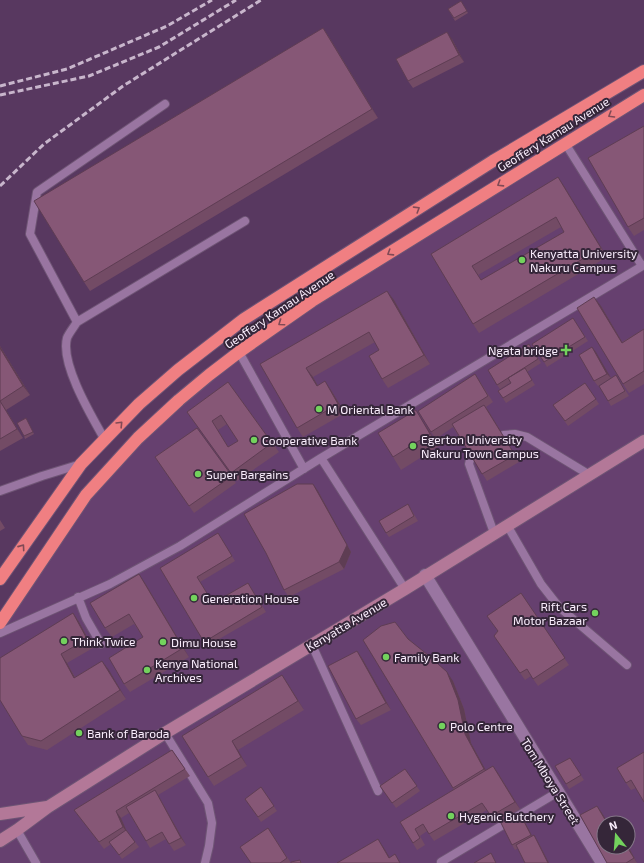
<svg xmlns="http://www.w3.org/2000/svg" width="644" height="863" viewBox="0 0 644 863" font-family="'Exo 2',sans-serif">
  <rect width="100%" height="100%" fill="#583860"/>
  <path fill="#66406f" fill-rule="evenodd" d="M644 97V863H0V619L129 446 297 307ZM604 823H628V847H604Z"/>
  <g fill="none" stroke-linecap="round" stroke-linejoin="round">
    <g stroke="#6e5474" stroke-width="10">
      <path id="lane" d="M565 143 642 266
        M77 322 30 234 37 192 165 104
        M239 352 304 469
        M504 435 515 434 527 437 588 474
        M105 440C92 417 60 364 67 338 69 333 74 327 77 322L245 221
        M471 455 469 464 494 533
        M321 458 405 589
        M0 491 42 476 81 464
        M507 525 541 584 559 607 627 665
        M78 597 86 618 101 644
        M0 633 110 584 180 546 321 458 644 265
        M312 645 378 791
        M165 733 208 803 212 823 209 846 205 863
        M17 830 36 863
        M441 862 558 792"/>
    </g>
    <g stroke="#6e5474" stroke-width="14">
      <path id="street" d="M425 575 602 863"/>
    </g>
    <g stroke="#6e5474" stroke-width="14">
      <path id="secondary" d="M0 814 47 807
        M0 841 17 830 48 807 165 733 405 589 644 441"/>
    </g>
    <g stroke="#6e5474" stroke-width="14">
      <path id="highway" d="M0 579 81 464 139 404 178 370 244 319 340 258 493 161 644 71
        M0 623 86 495 138 438 179 400 209 375 239 352 312 301 644 95"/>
    </g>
    <use href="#lane" stroke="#9975a1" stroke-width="8"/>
    <use href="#street" stroke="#9975a1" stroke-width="12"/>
    <use href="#secondary" stroke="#b37898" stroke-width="12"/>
    <use href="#highway" stroke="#f07f82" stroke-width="12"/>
    <path stroke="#c8b6cc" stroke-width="3" stroke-dasharray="6 3" stroke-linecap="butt" d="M0 86 67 69 167 26 212 0
      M0 95 89 76 159 47 236 0
      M0 186 44 144 123 86 261 0"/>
  </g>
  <path fill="#734b65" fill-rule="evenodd" d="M461 1 468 13 455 21 448 9Z
    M323 28 329 37 378 118 90 291 84 282Z
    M452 39 464 62 413 88 408 81Z
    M644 126V230L634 236 628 227Z
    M564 186 607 257 479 333 473 324 431 254ZM561 227 564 232 481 280 478 275Z
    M394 300 430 364 388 388 382 379 379 350 375 342 313 377 318 386 331 390 345 413 303 437 297 428 260 364Z
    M601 306 622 342 644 329V384L629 393 623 384Z
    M576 323 588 341 547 367 544 362Z
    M529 344 541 363 527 372 535 385 506 403 498 391 511 383V382L500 389 497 385Z
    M0 346 30 395 6 410 23 438 0 451Z
    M592 347 611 378 598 386 594 381Z
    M475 374 493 402 486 407 519 462 487 481 453 427 436 439 431 432Z
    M616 375 629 396 611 406 608 401Z
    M228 382 279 452 237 481 187 412ZM227 424 238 441 228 447 218 430Z
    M585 383 599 404 568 426 553 405Z
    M27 420 34 434 25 439 24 436Z
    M424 423 439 446 401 470 393 457Z
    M197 428 236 483 194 513 155 457Z
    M318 491 351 552 344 569 289 597 284 590Z
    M408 504 418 521 389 537 386 533Z
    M0 520 5 528 0 531Z
    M221 538 235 561 200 582 213 603 248 583 266 612 207 646 160 568Z
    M145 583 189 657 130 692 124 684 143 637 134 624 112 637 105 628Z
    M521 593 569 665 538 686 531 676 525 680 494 636Z
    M73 613 79 622 93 648 67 663 75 677 102 661 126 699 47 750 28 745 22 736Z
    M408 639 453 681 464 709 471 743 486 771 498 773 520 809 496 823 487 810 434 841 427 831 420 836 425 845 417 850 400 822 454 790 363 640Z
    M357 651 362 658 391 710 361 725 356 719Z
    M288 684 304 710 238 750 247 766 214 786 208 777 182 736Z
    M172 750 190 776 158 795 186 845 174 851 166 839 150 848 146 841 129 813 121 818 126 830 139 847 122 859 111 844 104 849 74 810Z
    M644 752 636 788 631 790 626 783Z
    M570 758 584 780 569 789 566 784Z
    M405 769 420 791 396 808 380 786Z
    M261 787 277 811 261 822 245 799Z
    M597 806 608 823H604V847H628V846L637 863H607L580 815Z
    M523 818 532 836 537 840 549 863H525L518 848 515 850 512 845Z
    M268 828 291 863 301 862 302 863H251Z"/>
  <path fill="#5e3d53" d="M323 28 329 37 378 118 372 109Z
    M447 32 452 39 464 62 459 55Z
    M558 177 564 186 607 257 601 248Z
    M387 291 394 300 430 364 424 355Z
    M594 297 601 306 628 352 622 343Z
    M0 346 30 395 23 386 0 348Z
    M592 347 596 352 611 378 607 374Z
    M306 368 313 377 323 395 317 386Z
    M325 381 331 390 345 413 338 404Z
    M0 401 6 410 23 438 17 429Z
    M484 405 489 412 519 462 515 455Z
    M416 410 424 423 439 446 430 434Z
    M313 484 318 491 351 552 344 569 339 562Z
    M139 574 145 583 189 657 183 648Z
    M73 613 79 622 93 648 87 639Z
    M357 651 362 658 391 710 386 703Z
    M61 654 67 663 80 687 74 678Z
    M102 661 109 670 126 699 120 690Z
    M447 672 453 681 464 709 471 743 490 778 484 769 465 734Z
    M282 675 288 684 304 710 298 701Z
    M232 741 238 750 247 766 241 757Z
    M493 766 498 773 520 809 515 802Z
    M155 790 159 797 186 845 181 838Z
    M597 806 602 813 608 823H607Z
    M116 811 121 818 128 834 123 827Z
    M520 814 523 818 534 840 531 835Z
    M534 835 537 840 549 863H548Z
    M378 839 384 848 393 863 389 858Z
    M628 846 637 863 634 858 627 847Z"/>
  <path fill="#865776" stroke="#5e3d53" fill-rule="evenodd" d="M461 1 467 11 454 18 448 9Z
    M323 28 372 109 84 282 34 201Z
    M447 32 459 55 408 81 396 59Z
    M644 126V218L628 227 588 158Z
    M558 177 601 248 473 324 431 254ZM556 217 564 232 481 280 472 266Z
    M387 291 424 355 382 379 369 356 379 350 369 332 306 368 317 386 325 381 338 404 297 428 260 364Z
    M594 297 622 343 644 329V371L623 384 577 308Z
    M573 318 585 337 544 362 532 344Z
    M529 344 538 359 497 385 488 370Z
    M592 347 607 374 594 381 579 355Z
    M0 348 23 386 0 401Z
    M525 368 532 380 503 398 498 391 511 383 508 378Z
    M475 374 488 396 431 432 418 411Z
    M616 375 625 391 608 401 599 386Z
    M228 382 272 443 231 473 187 412ZM221 415 238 441 228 447 212 421Z
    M585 383 596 399 565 421 553 405Z
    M0 401 17 429 0 439Z
    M484 405 515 455 482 474 452 424Z
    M416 410 430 434 393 457 378 433Z
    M26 418 33 432 24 436 17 423Z
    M197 428 232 476 189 506 155 457Z
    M297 484H313L347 545 339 562 284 590 266 553 244 514Z
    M408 504 414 516 386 533 379 521Z
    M218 533 232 556 197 577 213 603 248 583 262 607 204 642 160 568Z
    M139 574 183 648 124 684 109 658 143 637 129 614 105 628 90 603Z
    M521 593 565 658 533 679 527 669 520 673 494 636 498 631 487 616Z
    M73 613 87 639 61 654 74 678 102 661 120 690 41 741 22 736 0 700V658Z
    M395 622 408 639 428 655 447 672 458 700 465 734 484 769 453 788 363 640 381 626Z
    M357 651 386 703 356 719 328 666Z
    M282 675 298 701 232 741 241 757 208 777 182 736Z
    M172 750 185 769 116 811 123 827 99 842 74 810Z
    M644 752V802L631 780 626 783 617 768Z
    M570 758 581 775 566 784 555 766Z
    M493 766 515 802 491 816 482 803 429 834 423 824 415 829 420 838 413 843 400 822Z
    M405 769 417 786 392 803 380 786Z
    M261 787 274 806 258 817 245 799Z
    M155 790 181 838 169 844 162 832 146 841 126 807Z
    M597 806 607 823H604V847H627L634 858 626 863H607L580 815Z
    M520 814 531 835 512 845 501 823Z
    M268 828 287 858 280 863H251L240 847Z
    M126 830 135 842 119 855 109 842Z
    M534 835 548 863H525L516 845Z
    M378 839 389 858 395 854 400 863H337Z
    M491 853 496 863H474Z
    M300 860 301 863H291V862Z"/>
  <defs><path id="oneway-chevron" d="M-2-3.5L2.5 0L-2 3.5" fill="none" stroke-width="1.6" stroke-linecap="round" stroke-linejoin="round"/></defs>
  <g stroke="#804a56">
    <use href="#oneway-chevron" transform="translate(611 115) rotate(149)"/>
    <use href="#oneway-chevron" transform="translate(500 184) rotate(148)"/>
    <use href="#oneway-chevron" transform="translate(417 209) rotate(-32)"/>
    <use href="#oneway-chevron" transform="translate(390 253) rotate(148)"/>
    <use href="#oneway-chevron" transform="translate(281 323) rotate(145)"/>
    <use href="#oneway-chevron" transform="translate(120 424) rotate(-46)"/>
    <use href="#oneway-chevron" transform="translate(22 547) rotate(-55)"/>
  </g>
  <g fill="#73d25d" stroke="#352639" stroke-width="1.5">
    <circle cx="522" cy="260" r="4"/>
    <path d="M564 344h4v4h4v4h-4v4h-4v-4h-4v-4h4z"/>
    <circle cx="319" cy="409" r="4"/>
    <circle cx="254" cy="440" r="4"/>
    <circle cx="413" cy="446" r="4"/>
    <circle cx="198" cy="474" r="4"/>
    <circle cx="194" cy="598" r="4"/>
    <circle cx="595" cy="613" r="4"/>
    <circle cx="64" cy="641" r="4"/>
    <circle cx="163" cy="642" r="4"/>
    <circle cx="386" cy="657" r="4"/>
    <circle cx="147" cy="670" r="4"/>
    <circle cx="442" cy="726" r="4"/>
    <circle cx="79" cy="733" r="4"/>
    <circle cx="451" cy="816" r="4"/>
  </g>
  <g text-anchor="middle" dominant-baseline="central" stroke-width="4" stroke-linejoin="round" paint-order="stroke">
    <g font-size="12" fill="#faeefd" stroke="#352639">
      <text transform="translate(553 134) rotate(-32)">Geoffery Kamau Avenue</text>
      <text transform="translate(279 309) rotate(-34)">Geoffery Kamau Avenue</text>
      <text transform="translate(346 624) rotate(-31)">Kenyatta Avenue</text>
      <text transform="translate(551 781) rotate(58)">Tom Mboya Street</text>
    </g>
    <g font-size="12" fill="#faeefd" stroke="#352639" text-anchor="start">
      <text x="530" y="253">Kenyatta University<tspan x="530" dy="14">Nakuru Campus</tspan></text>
      <text x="558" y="350" text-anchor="end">Ngata bridge</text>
      <text x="327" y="409">M Oriental Bank</text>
      <text x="421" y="439">Egerton University<tspan x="421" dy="14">Nakuru Town Campus</tspan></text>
      <text x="262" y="440">Cooperative Bank</text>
      <text x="206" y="474">Super Bargains</text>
      <text x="202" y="598">Generation House</text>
      <text x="587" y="606" text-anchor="end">Rift Cars<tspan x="587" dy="14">Motor Bazaar</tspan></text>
      <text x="72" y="641">Think Twice</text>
      <text x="171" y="642">Dimu House</text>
      <text x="394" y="657">Family Bank</text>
      <text x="155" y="663">Kenya National<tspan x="155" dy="14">Archives</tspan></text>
      <text x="450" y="726">Polo Centre</text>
      <text x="87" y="733">Bank of Baroda</text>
      <text x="459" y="816">Hygenic Butchery</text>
    </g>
  </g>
  <g transform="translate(616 835) rotate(343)"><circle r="19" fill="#352639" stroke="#847687"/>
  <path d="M0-3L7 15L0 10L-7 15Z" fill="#73d25d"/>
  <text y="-6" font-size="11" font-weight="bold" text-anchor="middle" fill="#faeefd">N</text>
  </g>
</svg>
